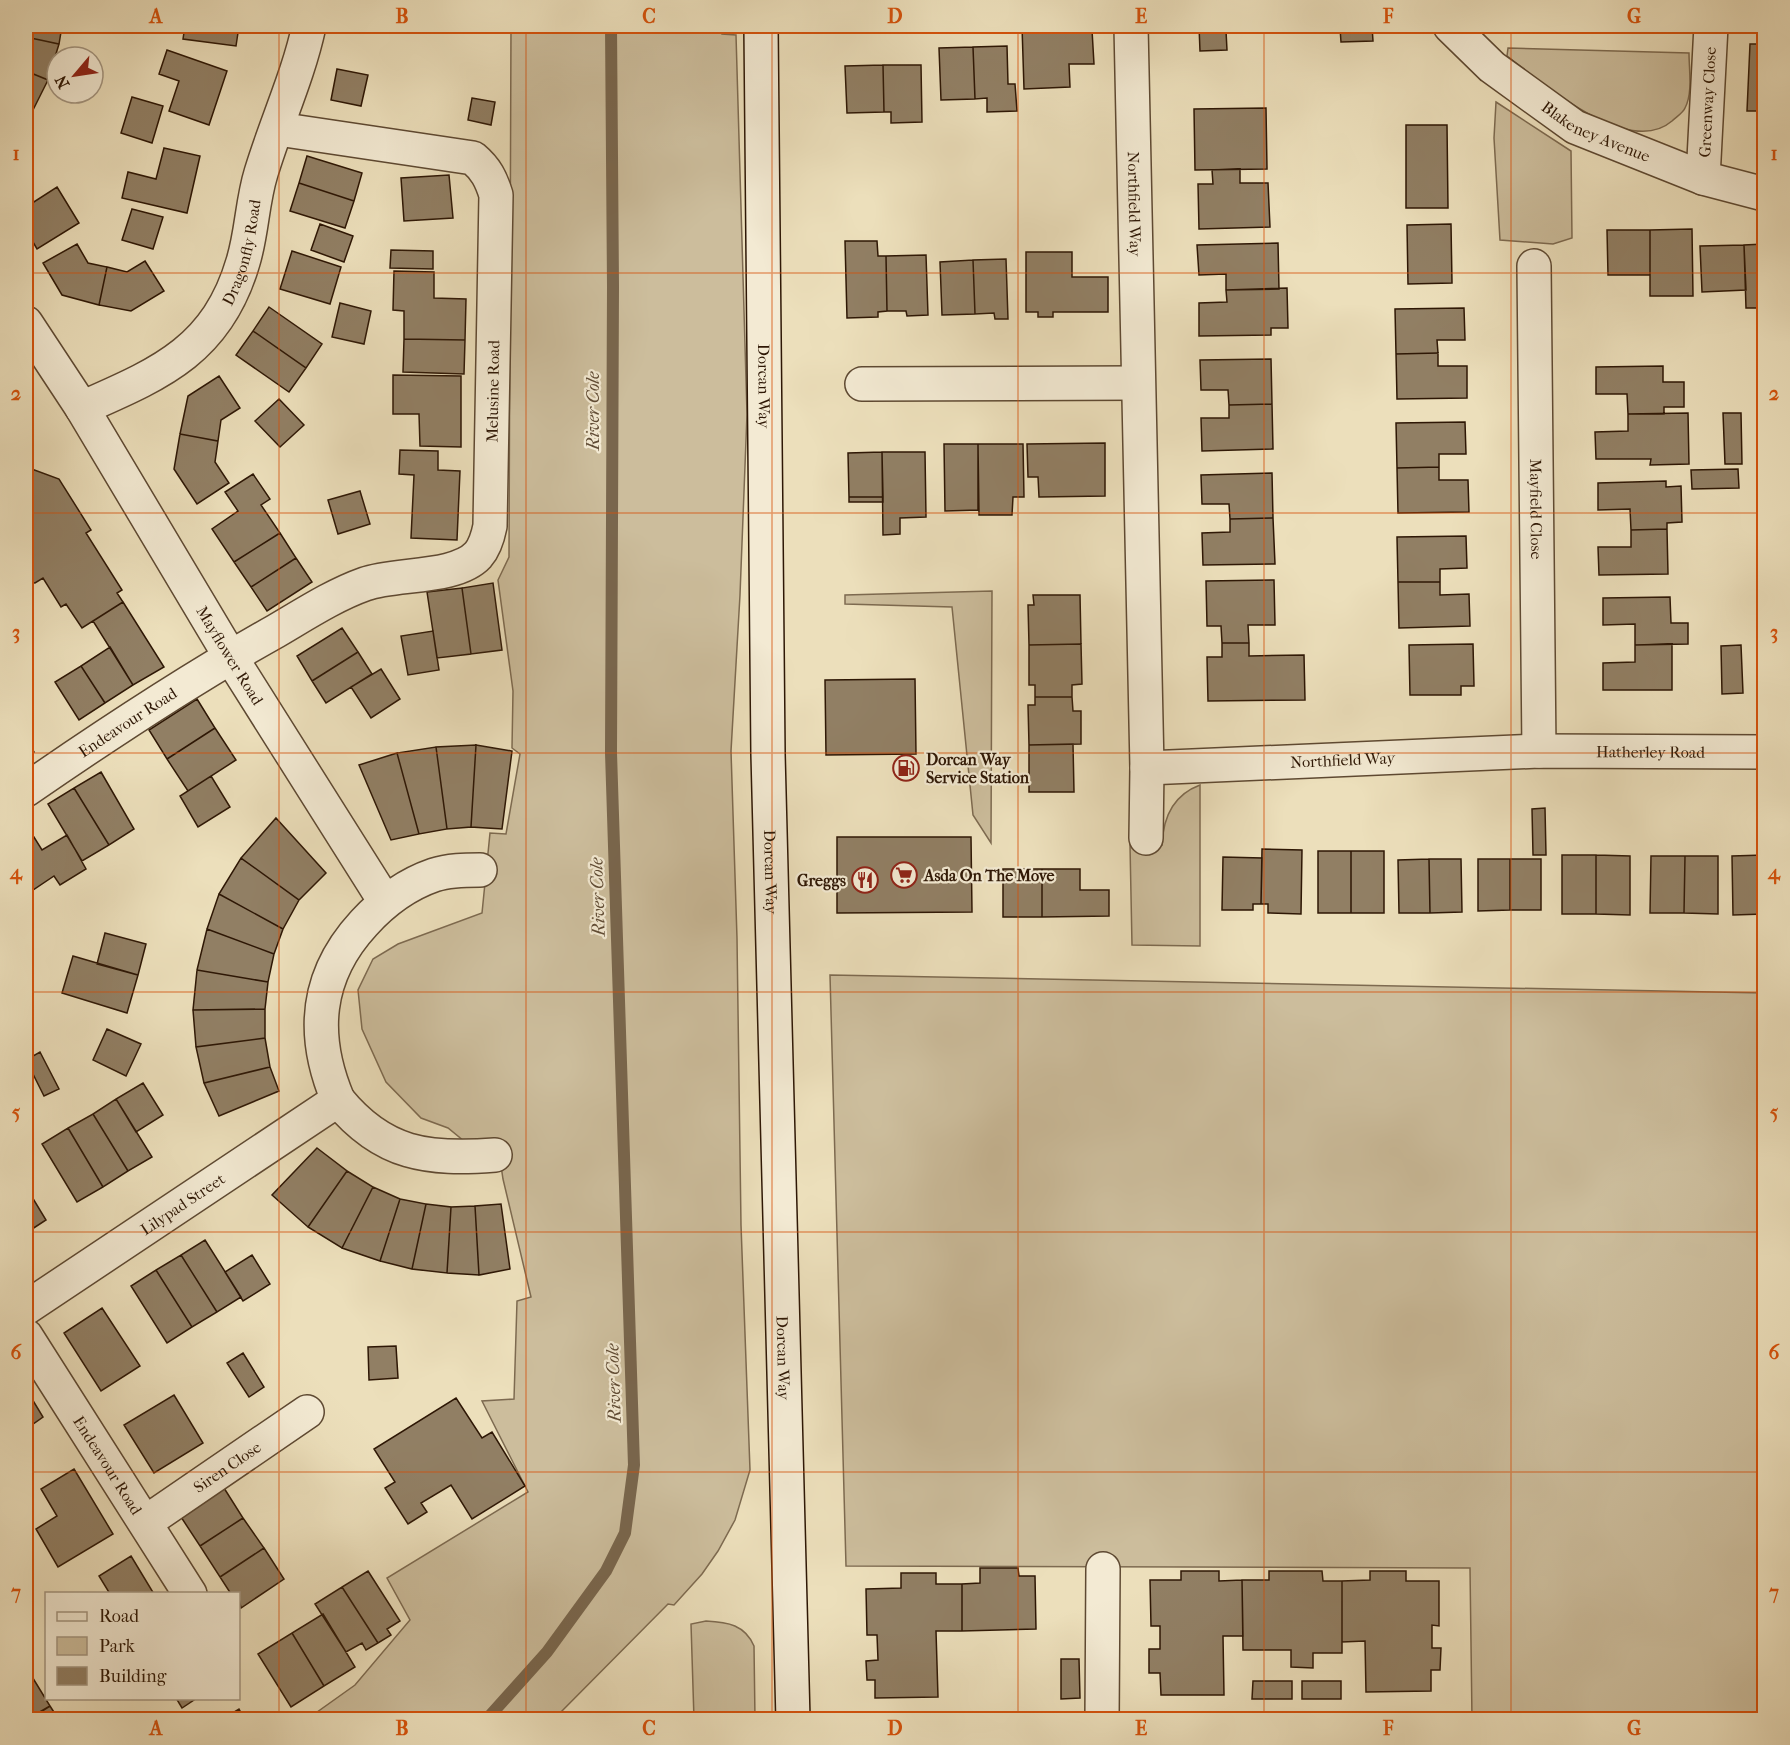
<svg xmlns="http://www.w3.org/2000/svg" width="1790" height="1745" viewBox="0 0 1790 1745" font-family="'IM FELL French Canon',serif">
  <rect width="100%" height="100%" fill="#ecdfbb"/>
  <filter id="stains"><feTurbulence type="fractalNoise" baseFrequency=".00333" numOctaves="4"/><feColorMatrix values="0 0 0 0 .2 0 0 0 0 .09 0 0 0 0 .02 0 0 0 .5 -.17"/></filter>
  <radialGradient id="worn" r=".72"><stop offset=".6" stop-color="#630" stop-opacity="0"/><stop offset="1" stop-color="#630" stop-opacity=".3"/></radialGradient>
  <path fill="#ccbd9c" stroke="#7d6a50" stroke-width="1.5" d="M511 26H722V34L736 35 747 414 740 595 731 751 737 938 741 1225 750 1470 735 1520 718 1551 702 1574 674 1605 668 1604 554 1719 306 1720 355 1685 410 1620 387 1578 528 1492 482 1401 514 1399 517 1301 531 1297 503 1179 497 1139 464 1141 448 1128 421 1118 386 1082 362 1029 358 990 373 959 398 944 482 913 490 833 506 834 520 754 512 748 513 691 498 580 509 557Z
    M1508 48 1689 53C1689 70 1693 93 1685 108 1683 113 1676 117 1672 121 1628 159 1542 82 1507 56Z
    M1496 102 1571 151 1572 238 1553 244 1500 240 1494 138Z
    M992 591 991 843 973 815 952 607 845 604V595Z
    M1200 785V946L1132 945 1130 845H1162C1163 817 1173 795 1200 785Z
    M830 975 1764 993V1719H1472L1470 1568 846 1566Z
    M706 1621C728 1622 745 1625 754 1646L755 1719H694L691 1624Z"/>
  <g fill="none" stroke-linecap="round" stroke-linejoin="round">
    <path stroke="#79664d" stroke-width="12" d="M486 1720 547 1652 606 1571 625 1533 634 1465 611 753 613 287 611 26"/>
  </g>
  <path fill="#917f64" stroke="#2e1705" stroke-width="1.5" d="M26 26H62L59 44 26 37Z
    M185 26H239L236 46 183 39Z
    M443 26H476L475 31Z
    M1022 26H1065L1066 30H1092L1094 64H1069L1070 87 1024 89Z
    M1199 26H1233V30L1226 31 1227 50 1200 51Z
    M1233 26H1267V29L1233 30Z
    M1284 26H1316V29L1284 30Z
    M1316 26H1372L1373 41 1341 42 1340 28 1316 29Z
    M26 37 59 44 48 80 26 71Z
    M1750 44H1764V111H1747Z
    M1007 46 1008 84H1015L1017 111 987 112V98L975 99 973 47Z
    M973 47 975 99 941 100 939 48Z
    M167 50 227 71 209 125 169 111 179 81 159 74Z
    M883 65H921L922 122 891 123V112H884Z
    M883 65 884 112 847 113 845 66Z
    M337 69 368 75 361 106 331 100Z
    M26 71 48 80 32 112 26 108Z
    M132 97 163 106 152 143 121 133Z
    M472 98 495 102 491 125 468 120Z
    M1266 108 1267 169 1195 170 1194 109Z
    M1406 125H1447L1448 208H1406Z
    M164 148 200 156 187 213 122 198 128 172 156 179Z
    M307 156 362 173 354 201 299 183Z
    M1240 169V183H1268L1270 227 1199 229 1198 184H1213L1212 170Z
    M449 175 453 218 404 221 401 178Z
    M299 183 354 201 345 228 290 211Z
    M57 187 79 223 37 249 26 230V207Z
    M132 209 163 217 153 249 122 240Z
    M320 224 353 236 344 262 311 250Z
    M1451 224 1452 283 1408 284 1407 225Z
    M1692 229 1693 296H1650V230Z
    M1607 230H1650V275H1608Z
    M845 241H877L878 256H886L887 311 878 312V317L847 318Z
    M1278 243 1279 289 1226 290V274L1199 275 1197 245Z
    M77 244 88 263 107 267 99 305 62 295 43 263Z
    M1764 244V308H1746L1744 245Z
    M1744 245 1746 290 1702 292 1700 246Z
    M391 250 433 251V269L390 268Z
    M292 251 341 267 330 304 280 289Z
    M1026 252H1072V277H1108V312H1053V317H1038V312H1026Z
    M926 255 928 315 907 316 906 311H887L886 256Z
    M1006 259 1008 319H995L994 313 975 314 973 260Z
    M973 260 975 314 942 315 940 262Z
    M145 261 164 291 131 311 99 305 107 267 127 272Z
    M394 271 434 272V298L466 299 465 340 404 339V311L393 310Z
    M1287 288 1288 328H1271V335L1199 336V303L1227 302 1226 290Z
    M340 303 371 311 364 344 332 337Z
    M269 307 322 344 306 368 253 331Z
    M1464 308 1465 340H1437L1438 353 1396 354 1395 309Z
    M253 331 306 368 289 392 236 355Z
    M404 339 465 340 464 374 403 372Z
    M1438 353V366H1467V398L1397 399 1396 354Z
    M1271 359 1272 404 1229 405 1228 390H1201L1200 360Z
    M1663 366V382H1684V407H1664V414H1628L1627 394H1596V367Z
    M393 375 461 376V447L420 446 419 414H393Z
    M219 376 240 408 221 420 218 441 180 434 188 396Z
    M279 399 304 425 280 447 255 421Z
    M1272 404 1273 449 1202 451 1201 418H1229V405Z
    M1688 413 1689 464 1650 465 1651 459H1596L1595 432 1628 431V414Z
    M1723 413H1741L1742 464H1725Z
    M1465 422 1466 454H1439V467L1397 468 1396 423Z
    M180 434 218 441 215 462 229 483 197 504 174 469Z
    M1105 443V496L1039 497 1038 477H1028L1027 444Z
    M944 444H978V510L945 511Z
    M978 444H1023L1024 497H1013L1012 515H979Z
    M400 450 438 451V470L460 471 457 540 411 538 414 475 399 474Z
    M882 452H925L926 517 900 518V534L883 535Z
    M882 452 883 497H849L848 453Z
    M1439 467V480H1468L1469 512 1398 513 1397 468Z
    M29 468 59 479 91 530 86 533 122 590 117 593 123 602 82 628 66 604 61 607 43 578 35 583 26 582V470Z
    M1738 469 1739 488 1692 489 1691 470Z
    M1272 473 1273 518 1230 519 1229 504H1202L1201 475Z
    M253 474 270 499 261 505 280 533 234 562 212 529 238 511 225 492Z
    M1666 481V487L1681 486 1682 522 1667 523V529L1631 530 1630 509 1598 510V483Z
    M360 491 370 524 338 534 328 500Z
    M849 497H883V502H849Z
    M1273 518 1275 564 1203 565 1202 533 1230 532V519Z
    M1667 529 1668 574 1599 575 1598 547H1631V530Z
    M280 533 296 558 251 587 234 562Z
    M1466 536 1467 568 1440 569V582H1398L1397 537Z
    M296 558 312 582 267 611 251 587Z
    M1274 580 1275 625H1248L1249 643H1222L1221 626H1207L1206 581Z
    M1398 582H1440V595L1469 594 1470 626 1399 628Z
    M493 583 502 650 471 654 462 588Z
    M462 588 471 654 437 658 427 592Z
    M1033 595H1080L1081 644 1029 645 1028 605H1034Z
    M1670 597 1671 623H1688V644L1635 645V624L1603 625V598Z
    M123 602 164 667 133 685 93 621Z
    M342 628 358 652 312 681 297 656Z
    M433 631 439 670 408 675 401 636Z
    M1222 643H1249V656L1304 655 1305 700 1208 701 1207 657H1222Z
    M1081 644 1082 684 1072 685V697H1035V685H1029V645Z
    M1473 644 1474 686H1461V695H1410L1409 645Z
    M1672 644V690H1603V663L1635 662V645Z
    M1741 645 1743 693 1722 694 1721 646Z
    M110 647 133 685 105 703 81 666Z
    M358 652 372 674 326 703 312 681Z
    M81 666 105 703 79 720 55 682Z
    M381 669 400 699 371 718 351 687Z
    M915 679 916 754 826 755 825 680Z
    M1035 697H1072L1073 711H1081V744L1029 745 1028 705H1035Z
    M197 699 215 728 167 759 149 730Z
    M215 728 236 760 188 791 167 759Z
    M26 738 34 752 26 757Z
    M1073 744 1074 792H1029V745Z
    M476 745 471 827 447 829 436 747Z
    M476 745 512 751 502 829 471 827Z
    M436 747 447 829 419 834 397 753Z
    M397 753 419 834 391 840 359 765Z
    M101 772 134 829 109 845 74 788Z
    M211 776 230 807 198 827 180 796Z
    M74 788 109 845 82 861 48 804Z
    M1545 808 1546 855H1533L1532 809Z
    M276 818 326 873 299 900 241 858Z
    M27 826 42 850 67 835 86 869 60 885 54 876 27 894Z
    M837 837H971L972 912 837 913Z
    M1262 849 1302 850 1301 914 1268 913V904H1261Z
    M1318 851H1351V913H1318Z
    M1351 851H1384V913H1351Z
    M1562 855H1596V914H1562Z
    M1596 855 1630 856V915L1596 914Z
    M1764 855V914L1733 915 1732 856Z
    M1651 856H1685L1684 913H1650Z
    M1685 856H1718V914L1684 913Z
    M1223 857 1262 858 1261 904H1253V910H1222Z
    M241 858 299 900 283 929 219 894Z
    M1429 859 1430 913H1399L1398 860Z
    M1429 859H1461L1462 912 1430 913Z
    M1478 859H1510V910L1478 911Z
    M1510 859H1541V910H1510Z
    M1003 869H1042V917H1003Z
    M1042 869H1080V890H1109V916L1042 917Z
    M219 894 283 929 274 954 207 929Z
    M207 929 274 954 268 982 197 970Z
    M105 933 146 944 138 975 97 964Z
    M73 956 138 975 127 1013 62 993Z
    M197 970 268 982 265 1009 193 1010Z
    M265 1009V1038L196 1047 193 1010Z
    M107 1029 141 1044 126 1076 93 1060Z
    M265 1038 270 1067 204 1083 196 1047Z
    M40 1052 59 1089 44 1096 26 1060Z
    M270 1067 279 1091 219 1116 204 1083Z
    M143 1083 163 1115 136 1132 116 1099Z
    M116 1099 152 1157 128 1171 93 1114Z
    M93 1114 128 1171 103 1187 68 1128Z
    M68 1128 103 1187 77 1202 42 1144Z
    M317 1148 347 1171 308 1227 272 1195Z
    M347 1171 373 1187 342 1248 308 1227Z
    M26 1187 46 1220 26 1233Z
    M373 1187 400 1199 380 1261 342 1248Z
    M400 1199 426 1204 412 1269 380 1261Z
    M426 1204 451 1207 447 1273 412 1269Z
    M501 1204 510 1269 479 1275 475 1206Z
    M475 1206 479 1275 447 1273 451 1207Z
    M205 1240 241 1297 217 1312 181 1255Z
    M181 1255 217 1312 192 1327 156 1270Z
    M252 1255 270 1284 243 1301 225 1272Z
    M156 1270 192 1327 167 1343 131 1286Z
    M102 1308 140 1366 101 1391 64 1333Z
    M396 1346 398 1378 369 1380 368 1347Z
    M243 1353 264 1387 249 1397 227 1363Z
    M26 1389 43 1417 26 1429Z
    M174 1395 203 1443 154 1473 124 1425Z
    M456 1398 482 1438 492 1432 525 1486 472 1519 451 1485 421 1503 427 1512 408 1524 385 1488 395 1482 374 1449Z
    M74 1469 113 1534 58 1567 36 1529 57 1516 41 1489Z
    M224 1488 243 1518 200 1546 181 1517Z
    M243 1518 264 1548 220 1577 200 1546Z
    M264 1548 284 1579 241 1608 238 1594H231L220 1577Z
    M131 1556 154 1594H110L99 1576Z
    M980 1568H1018L1019 1576H1035L1036 1629 962 1631V1584L980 1583Z
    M368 1571 400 1621 387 1629 391 1635 378 1643 342 1587Z
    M1181 1571H1219V1581L1242 1580 1243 1636H1223L1224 1695H1161L1160 1673H1149V1649H1160V1626H1151L1150 1580H1181Z
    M1269 1571H1322L1323 1581H1342V1653H1313V1668L1291 1667V1650H1243L1242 1580H1269Z
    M1370 1571H1406V1581H1439V1626L1432 1625V1648H1441L1440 1670H1431V1691L1366 1692 1365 1641 1342 1642V1581L1370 1580Z
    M901 1573H936V1584H962V1631H936L938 1697 875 1698V1680H867L866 1661 878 1660 877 1635H867L866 1589 901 1588Z
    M342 1587 378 1643 366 1650 362 1643 346 1652 315 1604Z
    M323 1614 355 1667 324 1686 292 1633Z
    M292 1633 324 1686 291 1707 258 1654Z
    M1061 1659H1079L1080 1698 1061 1699Z
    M31 1675 50 1706 26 1720V1678Z
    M1253 1681H1292V1699H1252Z
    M1302 1681H1341V1699H1302Z
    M176 1698H197L182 1708Z
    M50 1706 59 1720H28Z
    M239 1709 245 1720H221Z"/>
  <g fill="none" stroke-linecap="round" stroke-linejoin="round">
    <g stroke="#5e4932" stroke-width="36">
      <g id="minor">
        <path id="s1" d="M1131 26 1147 768 1539 751 1764 752"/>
        <path id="s2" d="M1450 26 1492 67 1575 127 1703 178 1764 194"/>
        <path id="s3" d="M1703 178 1711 26"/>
        <path id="s4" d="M1534 266 1539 751"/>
        <path id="s5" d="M26 323 82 408 230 656 384 900"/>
        <path d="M862 384 1137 383"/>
        <path id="s6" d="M82 408C159 374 217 351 243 262 252 233 252 202 261 173 276 123 298 77 309 26"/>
        <path id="s7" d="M26 790C107 734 190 679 276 631 305 614 334 595 365 584 395 573 456 579 478 555 485 547 488 536 490 526L496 195C491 179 486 169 473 158L278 129"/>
        <path d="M1146 838 1147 768"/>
        <path d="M338 1100C383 1155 428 1160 495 1155"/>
        <path id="s8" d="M26 1308 338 1100C311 1036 315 976 364 923 384 901 405 885 434 875 449 870 465 870 480 870"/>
        <path id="s9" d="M26 1336 190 1594"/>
        <path id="s10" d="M146 1522 307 1412"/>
        <path d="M1102 1720 1103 1569"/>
      </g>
    </g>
    <g stroke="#2e1705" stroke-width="36">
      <g id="secondary">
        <path id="s11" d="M761 26 768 754 793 1720"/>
      </g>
    </g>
    <use href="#minor" stroke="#f3ead3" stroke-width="33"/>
    <use href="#secondary" stroke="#f3ead3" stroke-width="33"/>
  </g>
  <path fill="none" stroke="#d5520b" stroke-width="1.5" stroke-opacity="0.55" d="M279 26V1720M526 26V1720M772 26V1720M1018 26V1720M1264 26V1720M1511 26V1720M26 273H1764M26 513H1764M26 753H1764M26 992H1764M26 1232H1764M26 1472H1764"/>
  <defs>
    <g id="fuel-ring" transform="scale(1.35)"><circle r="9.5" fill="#f3ead3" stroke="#8f2418" stroke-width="1.5"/><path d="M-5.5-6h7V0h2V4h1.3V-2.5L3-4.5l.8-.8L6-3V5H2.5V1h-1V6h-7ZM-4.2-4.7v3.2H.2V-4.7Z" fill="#8f2418"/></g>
    <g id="supermarket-ring" transform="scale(1.35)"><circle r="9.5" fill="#f3ead3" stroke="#8f2418" stroke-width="1.5"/><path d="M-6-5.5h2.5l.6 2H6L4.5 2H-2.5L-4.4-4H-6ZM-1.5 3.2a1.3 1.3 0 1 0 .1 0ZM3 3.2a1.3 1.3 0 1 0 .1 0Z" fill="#8f2418"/></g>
    <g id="restaurant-ring" transform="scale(1.35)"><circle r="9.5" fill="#f3ead3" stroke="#8f2418" stroke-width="1.5"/><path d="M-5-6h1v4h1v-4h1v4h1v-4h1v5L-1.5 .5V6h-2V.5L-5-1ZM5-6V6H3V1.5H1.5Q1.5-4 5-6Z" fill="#8f2418"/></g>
  </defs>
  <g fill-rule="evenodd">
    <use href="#fuel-ring" x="906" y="768"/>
    <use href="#supermarket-ring" x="904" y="875"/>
    <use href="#restaurant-ring" x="865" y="880"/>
  </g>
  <g text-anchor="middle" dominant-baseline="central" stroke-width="4.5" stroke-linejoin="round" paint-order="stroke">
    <g font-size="16" fill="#2e1705" stroke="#f3ead3">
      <text stroke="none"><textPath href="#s3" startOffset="76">Greenway Close</textPath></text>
      <text stroke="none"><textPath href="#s2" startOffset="182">Blakeney Avenue</textPath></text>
      <text stroke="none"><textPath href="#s1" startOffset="178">Northfield Way</textPath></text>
      <text stroke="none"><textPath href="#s6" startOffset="236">Dragonfly Road</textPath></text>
      <text stroke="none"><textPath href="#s11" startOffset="360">Dorcan Way</textPath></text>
      <text stroke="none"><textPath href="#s7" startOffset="682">Melusine Road</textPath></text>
      <text stroke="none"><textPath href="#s4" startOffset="243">Mayfield Close</textPath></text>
      <text stroke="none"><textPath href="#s5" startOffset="390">Mayflower Road</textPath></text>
      <text stroke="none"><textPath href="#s7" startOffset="122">Endeavour Road</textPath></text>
      <text stroke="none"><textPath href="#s1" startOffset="1246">Hatherley Road</textPath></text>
      <text stroke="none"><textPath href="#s1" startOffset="938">Northfield Way</textPath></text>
      <text stroke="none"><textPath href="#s11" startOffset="846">Dorcan Way</textPath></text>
      <text stroke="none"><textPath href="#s8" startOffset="188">Lilypad Street</textPath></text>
      <text stroke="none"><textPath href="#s11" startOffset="1332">Dorcan Way</textPath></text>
      <text stroke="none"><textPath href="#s9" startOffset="153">Endeavour Road</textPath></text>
      <text stroke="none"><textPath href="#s10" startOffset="98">Siren Close</textPath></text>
    </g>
    <g font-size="16" font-weight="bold" fill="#2e1705" stroke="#f3ead3" text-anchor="start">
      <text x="926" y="759">Dorcan Way<tspan x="926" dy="18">Service Station</tspan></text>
      <text x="924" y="875">Asda On The Move</text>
      <text x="846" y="880" text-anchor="end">Greggs</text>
    </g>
    <g font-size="18" font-style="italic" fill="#604c35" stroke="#f3ead3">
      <text transform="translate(593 411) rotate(-90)">River Cole</text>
      <text transform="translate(598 897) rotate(-92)">River Cole</text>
      <text transform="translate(614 1383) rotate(-92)">River Cole</text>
    </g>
  </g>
  <rect width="1790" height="1745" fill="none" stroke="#ecdfbb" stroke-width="66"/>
  <rect x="45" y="1592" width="195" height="108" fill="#f3ead3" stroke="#a49681" stroke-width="1.5"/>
  <rect x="57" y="1612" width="30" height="9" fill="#f3ead3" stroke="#a49681" stroke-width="1.5"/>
  <text x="99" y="1622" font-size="18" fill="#2e1705">Road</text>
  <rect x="57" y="1637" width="30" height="18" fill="#ccbd9c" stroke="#a49681" stroke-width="1.5"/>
  <text x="99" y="1652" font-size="18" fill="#2e1705">Park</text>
  <rect x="57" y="1667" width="30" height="18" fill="#917f64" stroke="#a49681" stroke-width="1.5"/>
  <text x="99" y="1682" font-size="18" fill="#2e1705">Building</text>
  <g transform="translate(75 75) rotate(241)"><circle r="28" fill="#f3ead3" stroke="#a49681" stroke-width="1.5"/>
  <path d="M0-4.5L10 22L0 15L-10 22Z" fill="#8f2418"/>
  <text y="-9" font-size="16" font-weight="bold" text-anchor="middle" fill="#2e1705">N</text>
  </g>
  <rect x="33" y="33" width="1724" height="1679" fill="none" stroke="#d5520b" stroke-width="2"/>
  <g font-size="20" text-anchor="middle" font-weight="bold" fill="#d5520b">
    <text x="156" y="23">A</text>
    <text x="402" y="23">B</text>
    <text x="649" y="23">C</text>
    <text x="895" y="23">D</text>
    <text x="1141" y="23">E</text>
    <text x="1388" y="23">F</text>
    <text x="1634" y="23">G</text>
    <text x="16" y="160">1</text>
    <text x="1774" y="160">1</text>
    <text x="16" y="400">2</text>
    <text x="1774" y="400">2</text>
    <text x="16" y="639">3</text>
    <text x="1774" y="639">3</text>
    <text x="16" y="879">4</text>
    <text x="1774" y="879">4</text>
    <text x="16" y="1119">5</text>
    <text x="1774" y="1119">5</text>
    <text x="16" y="1359">6</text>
    <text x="1774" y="1359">6</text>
    <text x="16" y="1599">7</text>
    <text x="1774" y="1599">7</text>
    <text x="156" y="1735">A</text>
    <text x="402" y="1735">B</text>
    <text x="649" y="1735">C</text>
    <text x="895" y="1735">D</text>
    <text x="1141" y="1735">E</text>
    <text x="1388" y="1735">F</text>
    <text x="1634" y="1735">G</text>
  </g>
  <rect width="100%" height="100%" filter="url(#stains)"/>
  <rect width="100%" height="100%" fill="url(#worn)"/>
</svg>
